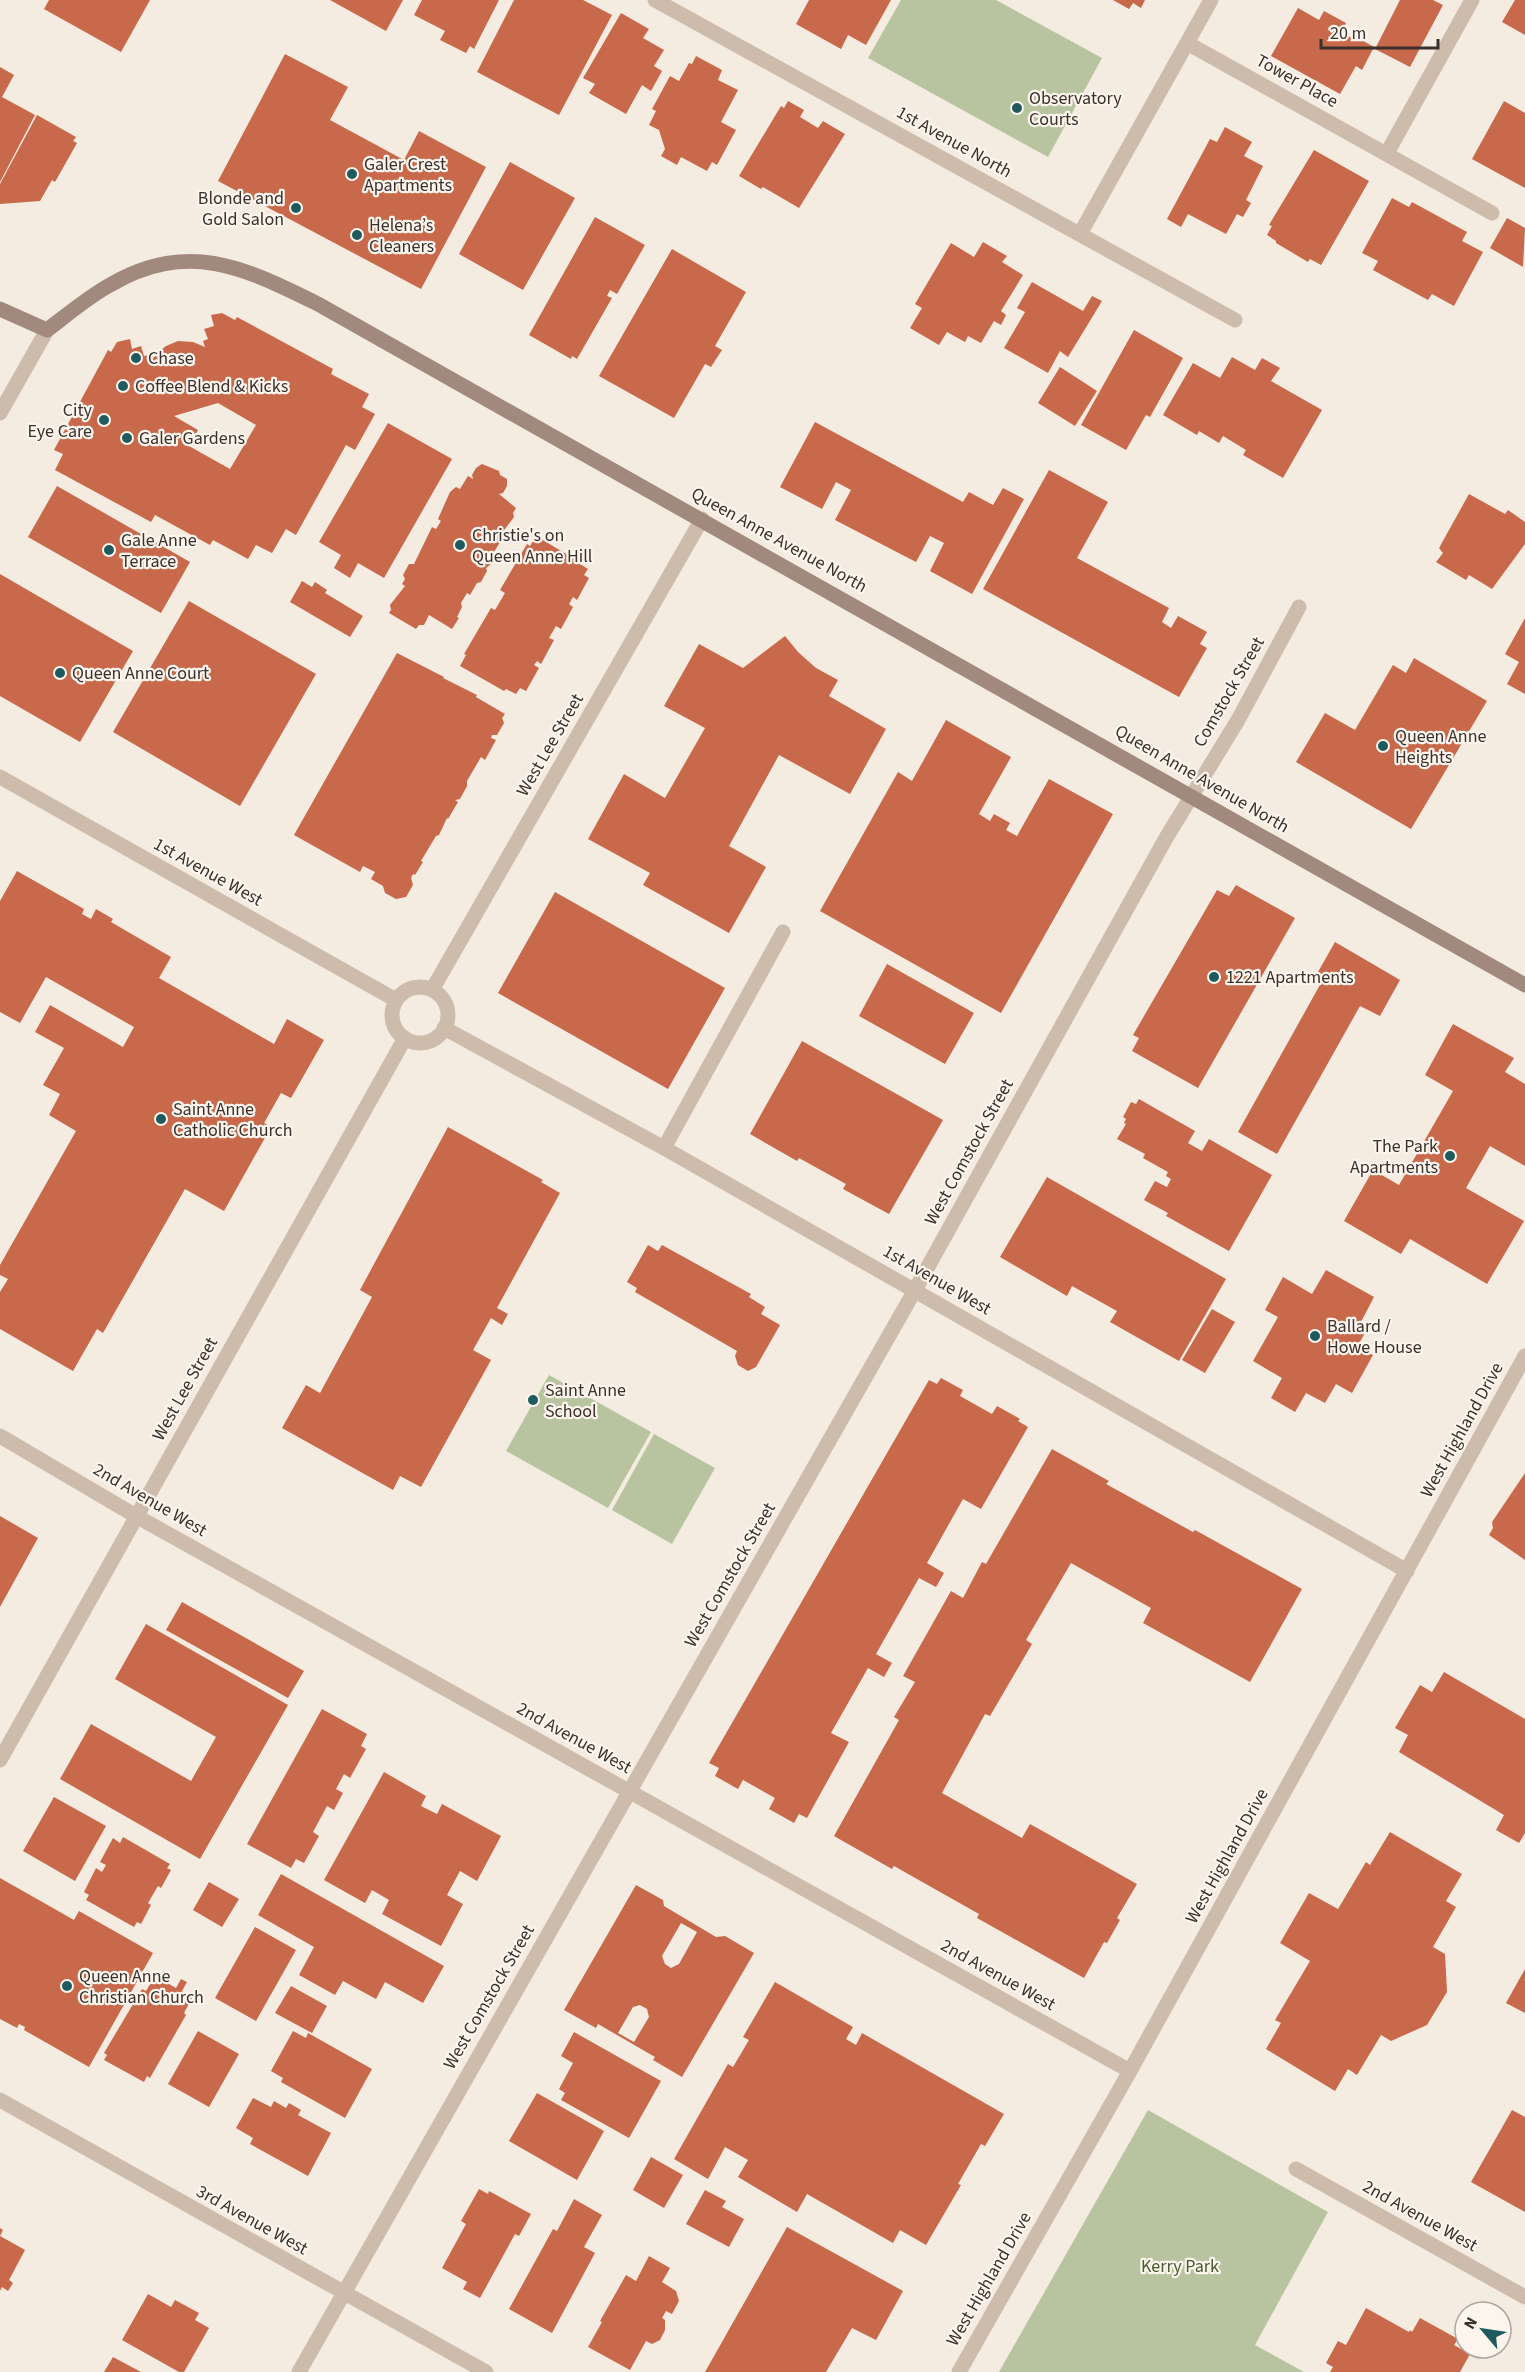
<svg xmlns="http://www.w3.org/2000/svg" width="1525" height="2372" viewBox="0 0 1525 2372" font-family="'Source Sans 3',sans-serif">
  <rect width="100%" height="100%" fill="#f4ebe1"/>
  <path fill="#b8c4a0" d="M901 0H996L1102 58 1048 157 868 58Z
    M549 1375 651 1432 608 1508 506 1451Z
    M654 1434 715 1468 672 1544 612 1510Z
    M1148 2110 1328 2212 1255 2345 1304 2372H999Z"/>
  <path fill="#c8694b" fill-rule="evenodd" d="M49 0H150L121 52 44 9Z
    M330 0H403L386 31Z
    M422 0H499L474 49 470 46 466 53 440 40 445 31 414 15Z
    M514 0H583L612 15 559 115 477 72Z
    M809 0H891L866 45 848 35 841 49 796 24Z
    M1113 0H1145L1141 8 1133 3 1129 9Z
    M1400 0H1433L1443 5 1410 67 1375 49Z
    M1515 0H1525V35L1502 22Z
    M1298 8 1319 20 1324 11 1346 23 1341 32 1352 38 1353 35 1374 47 1362 70 1356 66 1340 94 1271 56Z
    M621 13 649 29 643 38 664 50 654 66 662 71 651 91 642 85 626 114 589 93 595 84 583 78Z
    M285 54 348 87 330 120 404 160 419 131 486 167 421 289 218 181Z
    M696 56 722 70 718 80 738 90 721 122 736 130 717 165 712 162 707 171 681 157 677 165 661 156 665 149 659 130 649 125 656 111 652 109 670 76 679 81 689 63 692 64Z
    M0 67 14 75 2 97 35 115 0 182Z
    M788 101 804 110 800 117 818 128 823 121 845 134 799 208 763 187 761 189 739 176 781 106 784 108Z
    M1504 101 1525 113V188L1472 159Z
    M37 115 76 137 73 141 77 143 55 182 52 180 40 201 0 204V184Z
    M1225 127 1252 142 1244 156 1263 166 1246 200 1251 203 1243 217 1237 214 1226 234 1188 214 1181 227 1167 219 1210 139 1217 142Z
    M1314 150 1369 181 1321 265 1310 259 1308 262 1276 243V241L1267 235 1272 226 1269 225Z
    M510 162 575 198 523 290 459 254Z
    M1392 198 1409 207 1412 202 1467 232 1462 241 1483 252 1454 306 1432 294 1428 300 1373 270 1378 261 1362 253Z
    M595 217 645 245 617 294 610 290 607 296 612 298 577 359 572 356 571 359 529 335Z
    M1507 218 1525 228 1523 267 1490 248Z
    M983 242 1007 256 1002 262 1023 275 1001 311 1006 315 1001 325 994 321 981 343 968 336 965 342 947 332 939 345 910 328 922 308 915 304 951 243 974 257Z
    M672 249 746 292 715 346 722 350 711 367 705 364 674 418 599 376Z
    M1032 282 1083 311 1092 296 1102 301 1068 357 1060 351 1048 373 1004 348 1025 312 1017 308Z
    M222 313 235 320 237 317 333 369 331 374 369 394 362 407 375 414 355 450 346 445 296 535 286 529 272 553 256 545 248 559 213 540 210 545 155 515 151 522 55 470 63 454 54 450 108 350 111 352 117 342 130 339 132 349 141 346 144 356 148 355 150 363 157 353 166 346 178 341 193 342 205 347 203 341 208 339 204 329 214 326 211 315ZM218 403 256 425 230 469 189 446 198 430 174 416Z
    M1134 330 1183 358 1150 417 1146 415 1126 450 1081 425Z
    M1232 357 1255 370 1262 358 1280 368 1271 381 1322 410 1283 478 1243 455 1246 450 1223 436 1219 443 1199 431 1197 435 1163 415 1193 363 1220 378Z
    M1060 367 1097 391 1075 426 1038 403Z
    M815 422 963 502 969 492 993 505 1003 488 1024 499 972 594 930 571 944 543 930 536 916 562 835 520 851 490 836 482 822 509 780 487Z
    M388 423 452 459 384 578 358 563 350 578 334 568 341 555 319 542Z
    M482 464 499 471 500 475 507 479V486L503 493 499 494 516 508 513 513 514 517 499 537 502 539 494 552 495 556 490 565 486 568 487 571 481 582 477 583 470 595 467 593 461 603 462 607 457 617 459 618 452 629 429 615 424 625H419L416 629 389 613 391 610 390 605 405 586 402 584 405 579 403 575 409 564H414L432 527 436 529 441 521 438 519 450 492 456 487 460 489 468 476 473 479 472 475 476 468Z
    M1049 470 1108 502 1077 558 1169 608 1162 622 1171 628 1178 616 1207 632 1200 644 1207 648 1179 697 983 589Z
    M57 486 190 562 161 613 28 537Z
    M1469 494 1505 514 1508 510 1525 522V544L1492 589 1469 575 1466 580 1436 562 1443 553 1439 548Z
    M536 536 578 561 577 562 588 569 584 575 589 578 577 600 573 597 569 604 573 607 561 629 556 626 549 638 554 640 541 664 537 661 534 665 539 668 526 691 520 688 516 694 506 689 504 691 460 666 466 655 464 654 491 608 495 610 505 593 500 590 527 544 530 546Z
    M0 574 133 651 80 742 0 696Z
    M302 581 312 587 315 582 327 590 325 593 363 616 350 637 290 602Z
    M189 601 316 674 240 806 113 732Z
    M1525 618V694L1507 684 1519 662 1505 654Z
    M785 636 798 652 816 668 838 680 829 696 886 729 850 794 779 755 729 846 766 867 729 933 643 885 650 873 588 839 624 774 665 798 705 728 664 706 699 644 743 668Z
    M397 653 444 677 443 678 477 695 476 697 505 714 502 718 504 723 497 735H492L491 738 496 740 485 760 481 757 467 781V786L460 799 455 800 458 802 448 819 447 818 439 835 436 836 421 861 423 862 415 875 413 874 411 878 413 885 406 897 396 899 385 893 383 886 371 879 375 872 363 866 360 872 294 835Z
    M1414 658 1487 701 1411 829 1296 762 1325 713 1355 730 1393 665 1406 673Z
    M946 720 1011 757 979 814 990 821 994 814 1010 823 1006 830 1017 836 1049 779 1113 814 1001 1013 820 911 898 772 912 781Z
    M17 871 84 909 82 914 91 919 96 909 113 919 111 922 171 957 159 978 274 1044 287 1019 324 1040 291 1098 281 1093 264 1123 271 1127 224 1211 185 1189 103 1333 97 1329 73 1371 0 1329V1292L8 1279 0 1275V1265L76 1131 49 1115 60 1094 43 1085 64 1048 35 1032 50 1005 123 1047 134 1027 46 977 20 1023 0 1012V901Z
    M1236 885 1295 918 1198 1088 1132 1051 1139 1038 1133 1035 1217 890 1229 896Z
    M555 892 725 988 668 1089 498 993Z
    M1335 942 1400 980 1380 1016 1360 1006 1277 1154 1238 1132 1321 983 1314 979Z
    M887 964 974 1013 945 1064 859 1016Z
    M1453 1024 1514 1058 1505 1072 1525 1084V1166L1490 1146 1466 1188 1524 1221 1487 1284 1410 1239 1401 1254 1344 1221 1373 1170 1399 1185 1453 1091 1425 1075Z
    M802 1041 943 1120 889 1214 843 1189 846 1184 799 1158 797 1161 750 1134Z
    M1139 1099 1195 1131 1188 1143 1202 1151 1209 1139 1272 1175 1229 1251 1166 1216 1168 1213 1144 1200 1155 1181 1167 1187 1171 1179 1166 1176 1168 1172 1143 1158 1145 1154 1117 1139 1126 1124 1124 1123 1126 1119 1123 1117 1131 1102 1136 1104Z
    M448 1127 543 1180 541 1182 560 1193 497 1308 508 1314 502 1325 491 1318 473 1350 491 1360 421 1487 400 1476 393 1490 282 1428 306 1385 320 1393 372 1297 360 1290Z
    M1047 1177 1226 1279 1179 1361 1110 1322 1117 1311 1072 1286 1067 1296 1000 1257Z
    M648 1245 658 1251 662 1245 751 1294 749 1297 765 1307 761 1314 780 1325 756 1367 748 1371 738 1365 735 1356 737 1351 635 1292 637 1288 627 1282Z
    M1326 1270 1374 1297 1361 1322 1369 1326 1357 1347 1373 1355 1352 1393 1336 1384 1325 1403 1306 1393 1295 1412 1271 1398 1282 1378 1253 1361 1278 1317 1265 1310 1283 1277 1312 1294Z
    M1212 1309 1235 1322 1205 1373 1182 1360Z
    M941 1378 963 1390 960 1396 992 1414 997 1406 1020 1419 1018 1421 1028 1427 981 1509 963 1499 927 1563 944 1573 936 1587 919 1578 876 1654 892 1663 884 1677 868 1668 831 1733 849 1742 807 1818 799 1814 794 1823 769 1809 775 1798 743 1780 738 1789 715 1776 719 1768 709 1763 929 1380 937 1384Z
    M1052 1449 1109 1481 1106 1484 1193 1532 1195 1530 1302 1589 1250 1682 1143 1623 1151 1608 1071 1563 1026 1640 1032 1644 990 1716 985 1714 942 1793 1022 1838 1030 1824 1137 1884 1117 1918 1120 1920 1107 1943 1104 1942 1084 1978 977 1918 979 1914 894 1866 892 1869 834 1836 899 1720 894 1717 915 1682 903 1676 951 1591 963 1598 982 1562 986 1564Z
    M1525 1473V1560L1489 1535 1493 1528 1492 1522Z
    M0 1516 38 1538 0 1607Z
    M182 1602 304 1671 288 1698 166 1630Z
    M146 1624 288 1705 200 1859 60 1779 91 1724 191 1781 216 1737 115 1679Z
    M1444 1672 1525 1719V1833L1519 1843 1496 1830 1504 1815 1399 1752 1408 1735 1395 1728 1420 1685 1432 1692Z
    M322 1709 367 1734 361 1746 366 1749 350 1778 344 1774 336 1789 343 1793 334 1810 327 1806 313 1832 319 1836 304 1863 296 1859 291 1868 247 1844Z
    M384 1772 426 1796 421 1806 437 1814 442 1804 501 1836 477 1881 460 1871 447 1895 463 1904 441 1946 382 1914 389 1900 372 1890 365 1903 324 1880Z
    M54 1797 106 1826 75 1881 23 1851Z
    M1390 1832 1462 1874 1446 1901 1456 1907 1433 1947 1445 1954 1447 1992 1427 2025 1391 2041 1381 2035 1357 2075 1348 2069 1335 2091 1266 2049 1281 2023 1275 2020 1310 1961 1280 1943 1309 1893 1338 1909 1366 1862 1370 1865Z
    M123 1837 170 1864 167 1868 171 1870 161 1888 158 1886 148 1903 151 1905 141 1924 137 1922 134 1927 86 1900 89 1895 84 1892 96 1868 102 1872 106 1865 100 1862 113 1838 120 1843Z
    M281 1874 444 1966 423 2003 385 1982 376 1999 343 1981 335 1995 299 1975 314 1947 258 1915Z
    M0 1878 74 1920 79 1911 153 1953 89 2067 24 2030 25 2027 19 2024 17 2028 0 2019Z
    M209 1882 239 1899 222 1927 193 1910Z
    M636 1885 663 1900 664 1906 716 1937 725 1936 754 1953 682 2077 653 2060 655 2057 598 2024 596 2028 564 2010ZM681 1923 697 1932 679 1964 671 1968 665 1964 662 1956ZM640 2005 647 2009 649 2017 634 2042 618 2033 633 2007Z
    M255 1927 296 1950 256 2021 215 1998Z
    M1525 1969V2013L1506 2003Z
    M155 1976 176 1988 181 1979 187 1982 182 1991 192 1998 184 2013 186 2015 150 2078 147 2076 144 2082 104 2060 107 2055 104 2053 142 1989 146 1991Z
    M775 1982 853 2027 846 2039 856 2045 862 2033 1004 2114 985 2146 981 2144 958 2184 961 2185 926 2245 900 2230 893 2243 807 2194 797 2212 738 2177 748 2160 725 2147 708 2179 674 2159 728 2064 733 2067 749 2040 743 2037Z
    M291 1986 327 2006 312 2033 275 2013Z
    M198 2031 239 2054 209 2107 168 2084Z
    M293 2031 306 2038 308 2033 372 2069 345 2118 281 2082 283 2078 271 2071Z
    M574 2032 661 2081 629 2138 561 2100 565 2093 559 2089 573 2063 561 2056Z
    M537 2093 604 2131 577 2180 509 2141Z
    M253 2098 271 2107 274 2101 286 2108 289 2103 301 2110 298 2115 331 2133 308 2176 250 2144 253 2138 236 2128Z
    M1512 2110 1525 2117V2212L1471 2182Z
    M651 2157 683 2175 664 2208 633 2190Z
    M479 2189 488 2194 489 2191 531 2214 519 2236 515 2234 480 2298 463 2289 467 2282 442 2268 466 2224 461 2221Z
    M705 2190 726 2201 722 2207 744 2219 729 2247 686 2224Z
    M574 2199 602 2215 584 2247 595 2253 552 2333 509 2309 553 2229 557 2231Z
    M787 2227 903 2291 876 2340 852 2328 826 2372H705Z
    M0 2228 3 2230 0 2236 25 2250 9 2280 13 2283 8 2291 2 2287 0 2291Z
    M649 2256 670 2268 662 2282 676 2291 679 2301 672 2314 666 2311 662 2318 665 2320V2330L660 2340 652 2344 646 2341 630 2370 588 2347 602 2322 600 2321 626 2275 636 2281Z
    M148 2294 171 2307 175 2300 199 2313 195 2320 209 2328 184 2372H179L122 2340Z
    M1366 2308 1409 2332 1410 2330 1412 2332 1420 2318 1458 2339 1454 2345 1470 2354 1460 2372H1330L1333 2367 1326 2363 1338 2341 1346 2345Z
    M113 2357 141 2372H104Z"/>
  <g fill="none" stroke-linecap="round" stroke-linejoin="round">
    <path stroke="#cdbbac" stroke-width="15" d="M664 1148 783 932"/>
    <path stroke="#cdbbac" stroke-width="15" d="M655 0 1235 320
      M1187 43 1492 213
      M1387 153 1472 0
      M1080 234 1211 0
      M0 777 396 1000
      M392 1015a28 28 0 1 1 56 0a28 28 0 1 1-56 0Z
      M432 990 702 519
      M444 1028 664 1148 1407 1571
      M0 1436 136 1516 1130 2071
      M0 1760 405 1038
      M0 2100 486 2372
      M1296 2169 1525 2297
      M299 2372 915 1290 1166 838 1238 720 1299 607
      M959 2372 1130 2071 1525 1356"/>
    <path stroke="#cdbbac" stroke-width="15" d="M0 413 47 330"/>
    <path stroke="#a18a7d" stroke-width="15" d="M0 309 47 330C67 315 88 297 110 285 188 239 245 268 318 304L1525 985"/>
  </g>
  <g fill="#1f5a5e" stroke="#fbf5ee" stroke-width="2">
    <circle cx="1017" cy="108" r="6"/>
    <circle cx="352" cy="174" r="6"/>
    <circle cx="296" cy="208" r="6"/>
    <circle cx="357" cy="235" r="6"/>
    <circle cx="136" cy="358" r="6"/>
    <circle cx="123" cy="386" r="6"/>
    <circle cx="104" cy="420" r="6"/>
    <circle cx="127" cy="438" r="6"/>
    <circle cx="460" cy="545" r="6"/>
    <circle cx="109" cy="550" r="6"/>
    <circle cx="60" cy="673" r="6"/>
    <circle cx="1383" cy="746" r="6"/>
    <circle cx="1214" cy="977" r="6"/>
    <circle cx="161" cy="1119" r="6"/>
    <circle cx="1450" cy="1156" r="6"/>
    <circle cx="1315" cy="1336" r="6"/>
    <circle cx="533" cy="1400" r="6"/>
    <circle cx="67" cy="1986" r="6"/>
  </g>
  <g text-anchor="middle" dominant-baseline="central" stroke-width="4.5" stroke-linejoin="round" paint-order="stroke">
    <g font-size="18" fill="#3b302b" stroke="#fbf5ee">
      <text transform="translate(1297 81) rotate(29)">Tower Place</text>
      <text transform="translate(954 142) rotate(29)">1st Avenue North</text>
      <text transform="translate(779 540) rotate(29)">Queen Anne Avenue North</text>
      <text transform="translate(1229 692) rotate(-60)">Comstock Street</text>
      <text transform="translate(550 745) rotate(-60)">West Lee Street</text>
      <text transform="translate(1202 779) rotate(30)">Queen Anne Avenue North</text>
      <text transform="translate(208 872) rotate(29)">1st Avenue West</text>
      <text transform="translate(969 1152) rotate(-61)">West Comstock Street</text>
      <text transform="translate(937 1280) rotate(30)">1st Avenue West</text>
      <text transform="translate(185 1389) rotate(-61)">West Lee Street</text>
      <text transform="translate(1462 1430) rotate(-61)">West Highland Drive</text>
      <text transform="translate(150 1500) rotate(30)">2nd Avenue West</text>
      <text transform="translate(730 1575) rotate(-60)">West Comstock Street</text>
      <text transform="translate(574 1738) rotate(29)">2nd Avenue West</text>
      <text transform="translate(1227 1856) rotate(-61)">West Highland Drive</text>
      <text transform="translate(998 1975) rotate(29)">2nd Avenue West</text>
      <text transform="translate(489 1997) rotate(-60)">West Comstock Street</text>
      <text transform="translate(1420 2216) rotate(29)">2nd Avenue West</text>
      <text transform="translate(252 2220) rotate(29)">3rd Avenue West</text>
      <text transform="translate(989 2279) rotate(-60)">West Highland Drive</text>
    </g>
    <g font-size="18" fill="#3b302b" stroke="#fbf5ee" text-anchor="start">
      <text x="1029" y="98">Observatory<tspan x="1029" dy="21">Courts</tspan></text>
      <text x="364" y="164">Galer Crest<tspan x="364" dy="21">Apartments</tspan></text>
      <text x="284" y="198" text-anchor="end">Blonde and<tspan x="284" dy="21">Gold Salon</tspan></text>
      <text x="369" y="225">Helena’s<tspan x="369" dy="21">Cleaners</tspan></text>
      <text x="148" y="358">Chase</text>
      <text x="135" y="386">Coffee Blend &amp; Kicks</text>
      <text x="92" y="410" text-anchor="end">City<tspan x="92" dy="21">Eye Care</tspan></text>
      <text x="139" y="438">Galer Gardens</text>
      <text x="472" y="535">Christie's on<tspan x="472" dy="21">Queen Anne Hill</tspan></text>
      <text x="121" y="540">Gale Anne<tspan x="121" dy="21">Terrace</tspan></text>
      <text x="72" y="673">Queen Anne Court</text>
      <text x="1395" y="736">Queen Anne<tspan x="1395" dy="21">Heights</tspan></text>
      <text x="1226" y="977">1221 Apartments</text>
      <text x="173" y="1109">Saint Anne<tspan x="173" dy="21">Catholic Church</tspan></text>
      <text x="1438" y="1146" text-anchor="end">The Park<tspan x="1438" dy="21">Apartments</tspan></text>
      <text x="1327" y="1326">Ballard /<tspan x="1327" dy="21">Howe House</tspan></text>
      <text x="545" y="1390">Saint Anne<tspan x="545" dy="21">School</tspan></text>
      <text x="79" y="1976">Queen Anne<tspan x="79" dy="21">Christian Church</tspan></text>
    </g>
    <g font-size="18" fill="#4a5a2e" stroke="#fbf5ee">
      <text x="1180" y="2266">Kerry Park</text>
    </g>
  </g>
  <g transform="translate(1483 2330) rotate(299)"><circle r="28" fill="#fbf5ee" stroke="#aea6a0" stroke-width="1.5"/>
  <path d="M0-4.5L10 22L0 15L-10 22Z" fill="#1f5a5e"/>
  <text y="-9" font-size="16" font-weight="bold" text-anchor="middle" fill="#3b302b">N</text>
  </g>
  <path d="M1321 39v9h117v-9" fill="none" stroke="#3b302b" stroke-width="3"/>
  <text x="1330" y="39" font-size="18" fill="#3b302b" stroke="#fbf5ee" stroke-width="4.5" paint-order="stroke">20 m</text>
</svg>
